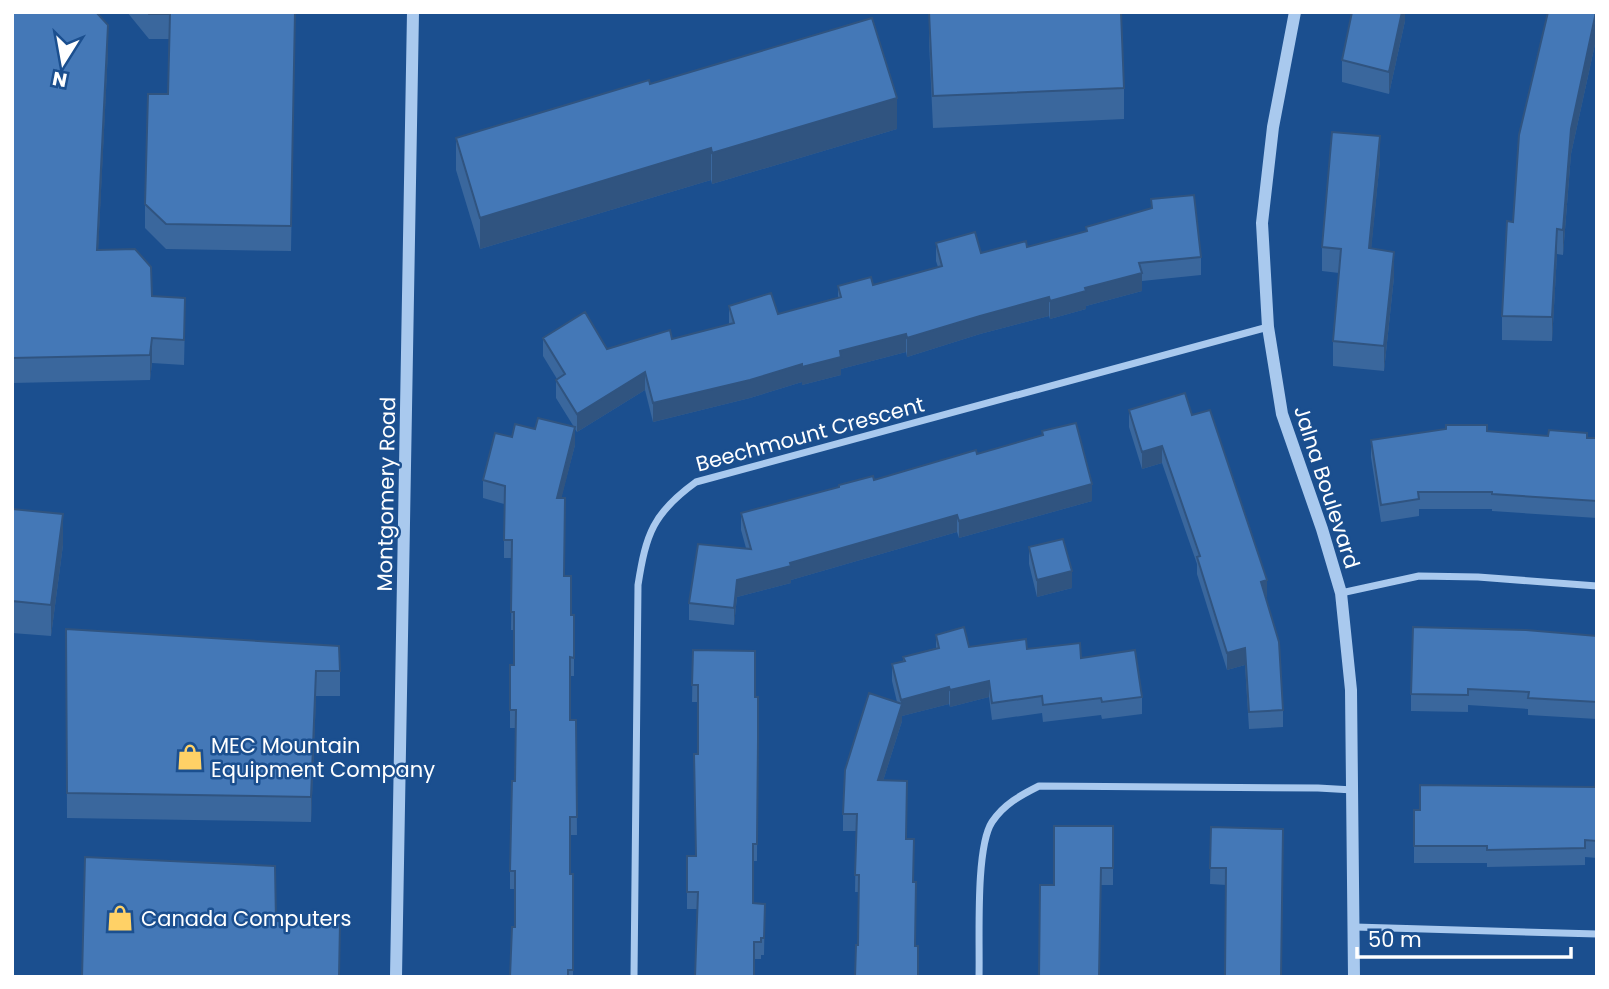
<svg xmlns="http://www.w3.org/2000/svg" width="1609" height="989" viewBox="0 0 1609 989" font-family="Poppins,sans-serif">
  <rect width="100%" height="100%" fill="#1b4f8f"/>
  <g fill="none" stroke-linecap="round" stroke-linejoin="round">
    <path stroke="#a9c9ee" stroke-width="7" d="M1341 593 1419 576 1478 577 1597 586
      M1355 927 1597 934
      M634 977 638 585C646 534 653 513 696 482L1268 327
      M979 977C980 942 975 848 992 822 1004 804 1021 795 1039 786L1318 788 1353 790"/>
    <path stroke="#a9c9ee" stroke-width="12" d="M1295 12 1273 127 1262 223 1268 327 1282 414 1322 529 1341 593 1351 690 1354 977
      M396 977 413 12"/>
  </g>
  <path fill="#3a679d" d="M12 12 108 50 98 250 152 296 185 322 184 365 152 363 150 380 12 383Z
    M127 12H295L291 251 166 249 145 228V204L168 94 169 39H149Z
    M929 12 1124 88V119L933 128 929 41Z
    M1405 12V21L1389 94 1342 82V60Z
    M1597 12V35L1571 154 1563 255 1557 254 1552 341 1502 340V316L1513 222Z
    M650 84 897 129 712 184 711 180 480 249 456 170V138Z
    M1380 160 1371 248 1394 277 1384 371 1333 366V341L1339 273 1322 271V247Z
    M1151 199 1201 257V275L1142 281V291L1086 306V309L1050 319 1049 316 980 334 907 357 906 352 841 369V375L802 385V382L750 398 653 422 645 390 577 432 575 429V445L561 498 564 576 571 615H574V676H570V720H576L577 835H570V874L573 927V977H510L515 927V889H510V871L515 781 516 728H510V665H514V630H511L512 558H504V504L483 498V480L512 437 535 429 574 427 556 398V380L557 379 543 356V338L607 349 672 339 729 324V306L778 314 838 298V286L873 285 938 267 936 261V243L981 253 1027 247 1086 231V227L1151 209Z
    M1129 410 1192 415 1267 597H1265L1283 710V727L1249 729 1245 665 1227 670 1197 574V564L1162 463 1142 469 1129 427Z
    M1042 431 1092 501 959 538 957 532 791 580V583L737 597 734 625 689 620V603L746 548 741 530V513L977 454 1042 435Z
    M1487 431 1548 436 1597 438V518L1492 511V509H1419V516L1381 522 1371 457V440Z
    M12 509 63 545 51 636 12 633Z
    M1029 547 1072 588 1037 597 1029 564Z
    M66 629 340 671V696H316L311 822 67 818Z
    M936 635 969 647 1027 649 1081 658 1142 697V714L1102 719 1101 715 1043 722 1042 713 992 720 989 697 950 707 949 704 902 716V721L883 781 858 945 859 892H855L856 831H843V814L897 702 892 681V664L903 661V657L936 648Z
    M1597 636V719L1528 715V709L1468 705V712L1411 711V694Z
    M693 650 755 697H758L757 861H753V903L765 904 764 955H761V959H754L697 909H687V892L696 856 698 702H692Z
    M1597 778V858L1585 857V865L1487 867V863H1414V810L1595 787Z
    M1113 826V885H1054Z
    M1211 827 1283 829 1226 885 1210 884Z"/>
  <path fill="#305480" d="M1402 12H1405V21L1389 94V72Z
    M1597 12V35L1571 154 1563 255V230L1571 129Z
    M108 25V50L97 274V250Z
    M897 98V129L712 184V153Z
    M1380 136V160L1369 273V248Z
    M711 148V180L480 249V218Z
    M1557 229V254L1552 341V317Z
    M1394 252V277L1384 371V346Z
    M1142 273V291L1086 306V309L1050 319V301L1085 288Z
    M1049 297V316L980 334 907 357V338L980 316Z
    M906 334V352L841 369V375L802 385V367L840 351Z
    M152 338V363L150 380V355Z
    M802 364V382L750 398 653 422V403Z
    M645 372V390L577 432V414Z
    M575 427V445L557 516V498Z
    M1162 446V463L1142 469V452Z
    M1092 484V501L959 538V521Z
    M63 514V545L51 636V605Z
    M957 515V532L791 580V583L737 597 734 625V608L737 580 790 563Z
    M1072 571V588L1037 597V580Z
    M1267 580V597L1261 599V582Z
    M1245 648V665L1227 670V653Z
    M316 671V696L311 822V797Z
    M989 681V697L950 707V690Z
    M949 687V704L902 716V721L878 797V780L901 708V700Z"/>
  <path fill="#4478b7" stroke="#305480" stroke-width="2" d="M12 12H96L108 25 97 250 135 249 151 267 152 296 185 298 184 340 152 338 150 355 12 358Z
    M148 12H295L291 226 166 224 145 204 148 94H168L170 14H149Z
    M929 12H1121L1124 88 933 96Z
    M1352 12H1402L1389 72 1342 60Z
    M1548 12H1596L1571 129 1563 230 1557 229 1552 317 1502 316 1507 221 1513 222 1519 135Z
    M872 18 897 98 712 153 711 148 480 218 456 138 649 80 650 84Z
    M1332 132 1380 136 1369 248 1394 252 1384 346 1333 341 1341 249 1322 247Z
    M1194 195 1201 257 1139 263 1142 273 1085 288 1086 291 1050 301 1049 297 980 316 907 338 906 334 840 351 841 357 802 367V364L750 380 653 403 645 372 577 414 556 380 565 374 543 338 585 312 607 349 670 330 672 339 734 323 729 306 771 293 778 314 841 297 838 286 871 277 873 285 942 266 936 243 975 232 981 253 1026 241 1027 247 1087 231 1086 227 1152 208 1151 199Z
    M1185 393 1192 415 1210 410 1267 580 1261 582 1279 642 1283 710 1249 712 1245 648 1227 653 1197 557 1200 556 1162 446 1142 452 1129 410Z
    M538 418 575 427 557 498H565L564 576H571V615H574V658L570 657V720H576L577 817H570V874H573V970H568V977H510L512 927H515V871H510L512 781H515L516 710H510V665H514V612H511L512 540H504L505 486 483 480 495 433 512 437 515 424 535 429Z
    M1076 423 1092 484 959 521 957 515 790 563 791 566 737 580 734 608 689 603 698 544 751 549 741 513 839 487V485L873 476 874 480 976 450 977 454 1043 435 1042 431Z
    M1446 425H1487V431L1548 436 1549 430 1587 433V438H1597V501L1492 494V492H1418L1419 499 1381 505 1371 440 1446 429Z
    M12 509 63 514 51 605 12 601Z
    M1063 539 1072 571 1037 580 1029 547Z
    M964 627 969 647 1026 639 1027 649 1080 643 1081 658 1135 650 1142 697 1102 702 1101 698 1043 705 1042 696 992 703 989 681 950 690 949 687 901 700 892 664 905 661 903 657 939 648 936 635Z
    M1413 627 1526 630 1597 636V702L1528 698 1529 692 1468 689V695L1411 694Z
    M66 629 339 646 340 671H316L311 797 67 793Z
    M693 650 755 651V697H758V740L757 844H753V903L765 904 764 938H761V942H754V977H695L698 892H687V856H696L694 754H698V685H692Z
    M869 693 902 704 878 780 907 781 906 839H914L913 882H916L915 946H918V977H855L856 945H858L859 875H855L857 814H843L845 770Z
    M1596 778H1597V841L1585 840V848L1487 850V846H1414V810H1420V785L1595 787Z
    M1054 826H1113V868H1101L1099 977H1039L1040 885H1054Z
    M1211 827 1283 829 1281 977H1225L1226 868H1210Z
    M85 857 275 866 276 921 340 923 339 977H82Z"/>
  <defs>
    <g id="shop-bare" transform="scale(2.1)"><path d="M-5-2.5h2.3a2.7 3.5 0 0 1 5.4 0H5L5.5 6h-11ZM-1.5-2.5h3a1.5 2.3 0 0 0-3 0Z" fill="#ffd166" stroke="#1b4f8f" stroke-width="2.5" paint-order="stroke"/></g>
  </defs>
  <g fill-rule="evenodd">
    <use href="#shop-bare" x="190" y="757"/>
    <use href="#shop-bare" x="120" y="918"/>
  </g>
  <g text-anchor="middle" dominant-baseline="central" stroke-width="5" stroke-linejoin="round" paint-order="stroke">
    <g font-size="21" fill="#fff" stroke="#1b4f8f">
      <text transform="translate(810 434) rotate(-15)">Beechmount Crescent</text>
      <text transform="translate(1327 487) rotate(72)">Jalna Boulevard</text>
      <text transform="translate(386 494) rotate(-89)">Montgomery Road</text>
    </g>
    <g font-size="21" fill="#fff" stroke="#1b4f8f" text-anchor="start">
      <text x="211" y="745">MEC Mountain<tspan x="211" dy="24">Equipment Company</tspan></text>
      <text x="141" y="918">Canada Computers</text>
    </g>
  </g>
  <rect width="1609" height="989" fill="none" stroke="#ffffff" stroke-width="28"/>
  <g transform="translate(63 63) rotate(191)" stroke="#1b4f8f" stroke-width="5" paint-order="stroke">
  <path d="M0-5L12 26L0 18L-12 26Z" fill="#ffffff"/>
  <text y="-10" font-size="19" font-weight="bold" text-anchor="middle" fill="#ffffff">N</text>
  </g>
  <path d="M1357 947v10h214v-10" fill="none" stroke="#ffffff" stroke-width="3.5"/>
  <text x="1368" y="947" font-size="21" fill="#ffffff" stroke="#1b4f8f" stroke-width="5" paint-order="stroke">50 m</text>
</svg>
